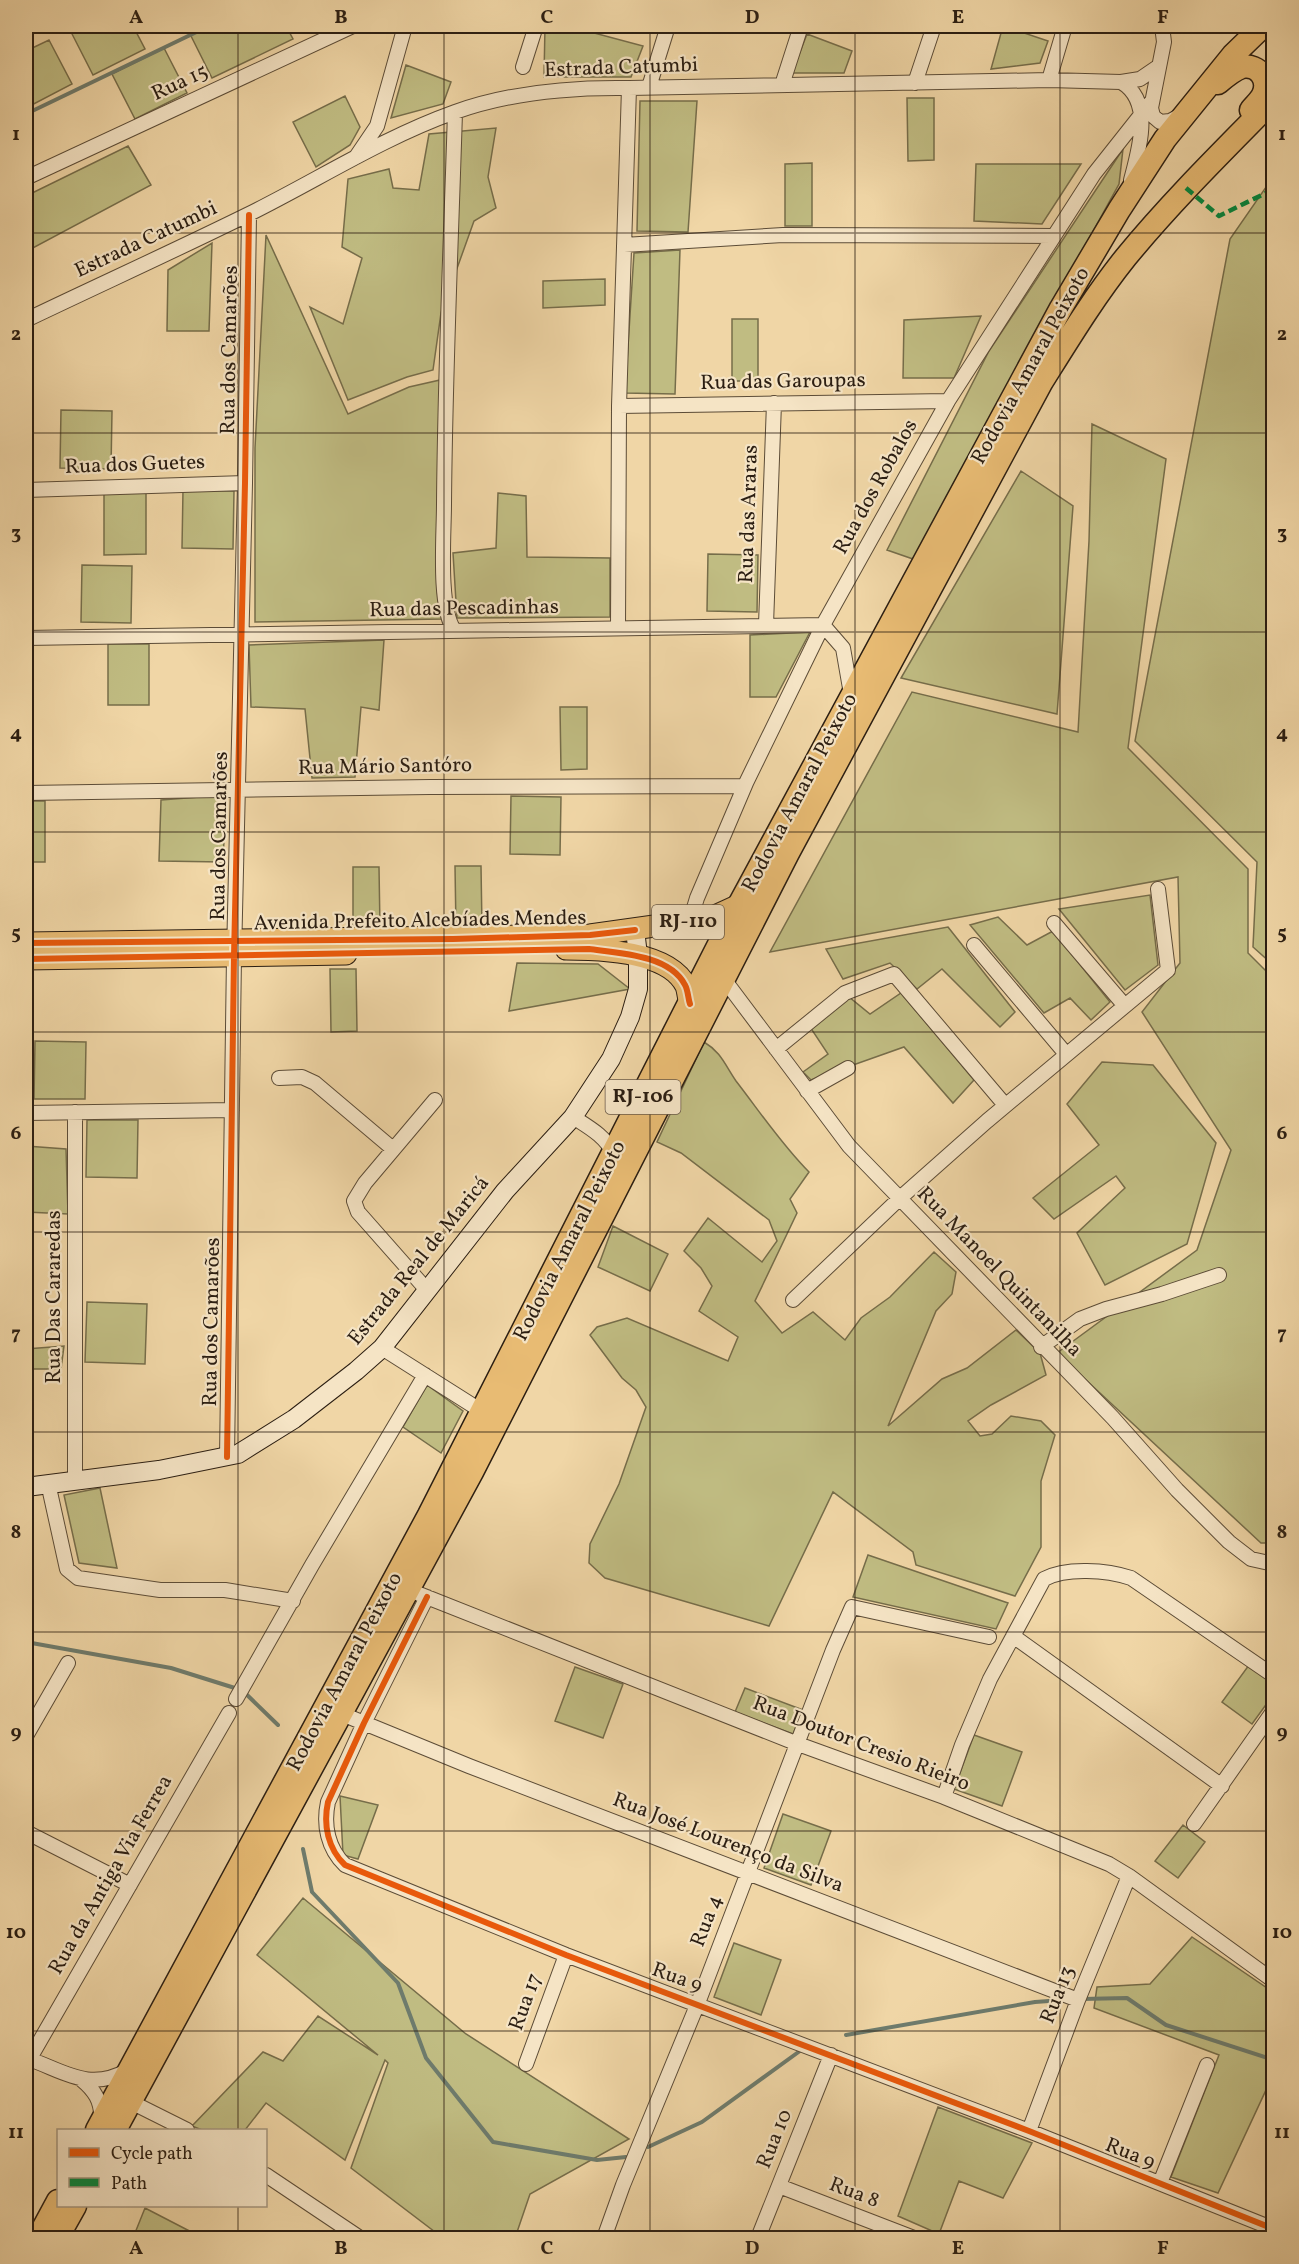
<svg xmlns="http://www.w3.org/2000/svg" width="1299" height="2264" viewBox="0 0 1299 2264" font-family="Vollkorn,serif">
  <rect width="100%" height="100%" fill="#f0d6a6"/>
  <filter id="stains"><feTurbulence type="fractalNoise" baseFrequency=".00333" numOctaves="4"/><feColorMatrix values="0 0 0 0 .2 0 0 0 0 .09 0 0 0 0 .02 0 0 0 .5 -.17"/></filter>
  <radialGradient id="worn" r=".72"><stop offset=".6" stop-color="#630" stop-opacity="0"/><stop offset="1" stop-color="#630" stop-opacity=".3"/></radialGradient>
  <path fill="#c0bc82" stroke="#766d4a" stroke-width="1.5" d="M80 26H133L145 49 93 75 70 30Z
    M208 26H286L293 39 212 78 189 32Z
    M545 26H568L643 46 631 77H544Z
    M1003 26 1048 41 1040 63 991 69Z
    M807 34 852 51 844 73H792Z
    M49 40 72 84 26 108V51Z
    M164 48 187 93 135 119 112 74Z
    M406 65 451 82 443 104 391 118Z
    M345 96 360 127 350 145 316 167 293 122Z
    M907 98H934V160L908 161Z
    M640 101H697L688 232 637 231Z
    M496 128 488 177 496 208 474 221 441 313 433 370 407 377 348 400 310 307 343 324 362 258 342 247 348 179 389 169 393 188 419 190 429 134Z
    M128 146 151 185 31 249 26 237V196Z
    M1123 149 1119 184 913 559 887 550 989 351Z
    M812 163V226H785V164Z
    M976 164H1081L1042 224 974 221Z
    M1273 177V965L1253 947 1257 862 1135 741 1230 239Z
    M266 235 348 414 409 387 440 380 443 619 255 622V448Z
    M212 243 209 331H167L168 270Z
    M680 250 675 394 625 393 634 253Z
    M605 279V305L543 308V281Z
    M981 316 954 378H903L904 320Z
    M732 319H758V381H732Z
    M61 410 112 411 111 469 60 468Z
    M1092 424 1166 459 1128 748 1248 869V953L1273 978 1274 1123 1269 1126 1274 1132 1273 1543H1261L1057 1353 1197 1250 1231 1150 1142 1012 1180 963 1178 877 770 952 912 692 1078 732 1089 541Z
    M1021 471 1073 506 1057 714 901 678Z
    M183 490 234 491 233 549 182 548Z
    M104 493H146V554L104 555Z
    M498 493 526 496 527 557 610 558V617L457 618 453 553 496 548Z
    M708 554 758 555 757 612 707 611Z
    M82 565 132 566 131 623 81 622Z
    M810 632 776 697H750V635Z
    M384 640 379 710 361 707 355 777 312 778 305 709 251 707 249 645Z
    M108 644H149V705H108Z
    M560 707H587V769L561 770Z
    M226 795 223 862 159 861 161 800Z
    M511 796 561 797 560 855 510 854Z
    M26 801H45V862H26Z
    M455 866H481L482 928H456Z
    M353 867H379L380 929 353 930Z
    M1150 895 1158 965 1125 990 1059 909Z
    M998 917 1027 945 1053 931 1110 1002 1091 1020 1070 998 1044 1013 970 925Z
    M948 927 1015 1012 1000 1027 942 969 917 989 890 963 843 979 826 949Z
    M517 963 598 964 630 989 509 1011Z
    M330 969H356L357 1031 331 1032Z
    M901 993 974 1080 953 1103 904 1047 811 1080 803 1072 828 1054 810 1027 849 997 870 1014Z
    M35 1041 86 1042 85 1099H34Z
    M704 1042C721 1052 725 1065 736 1081 760 1112 782 1145 809 1172L790 1199 797 1213 755 1301 782 1333 813 1312 845 1340 861 1318 890 1297 934 1252 956 1272 952 1294 936 1311 888 1426 942 1379 967 1368 1016 1330 1040 1353 1046 1375 991 1405 968 1421 980 1436 992 1434 1011 1416 1041 1421 1055 1435 1041 1481V1547L1015 1596 916 1565 913 1552 833 1492 769 1626 605 1578 589 1563 590 1544 619 1484 646 1407 636 1390 622 1378 590 1335 597 1327 627 1318 728 1361 738 1337 699 1311 712 1286 701 1268 684 1251 708 1218 762 1262 777 1241 769 1220 681 1153 657 1142Z
    M1102 1062 1153 1065 1216 1143 1187 1244 1105 1285 1077 1233 1125 1188 1116 1176 1054 1219 1033 1198 1099 1145 1067 1104Z
    M87 1120H138L137 1178 86 1177Z
    M26 1146 66 1149 68 1214 26 1212Z
    M613 1226 668 1254 650 1291 598 1267Z
    M87 1302 147 1304 145 1364 85 1362Z
    M64 1346 61 1369H26V1349Z
    M427 1385 463 1411 441 1453 403 1427Z
    M100 1488 117 1568 79 1563 64 1495Z
    M868 1555 1008 1603 996 1629 853 1597Z
    M1249 1665 1273 1683V1695L1252 1724 1222 1702Z
    M575 1667 623 1684 603 1738 555 1721Z
    M745 1688 803 1710 793 1734 735 1712Z
    M974 1735 1022 1752 1002 1806 954 1789Z
    M340 1796 378 1805 358 1859 343 1855Z
    M783 1814 831 1831 811 1885 764 1868Z
    M1183 1825 1205 1842 1178 1878 1155 1861Z
    M303 1898 466 2034 629 2139 530 2194 515 2238H443L351 2168 388 2063 385 2060 345 2160 266 2103 245 2130H202L192 2126 263 2052 283 2061 318 2016 378 2055 257 1955Z
    M1192 1937 1273 1992V2075L1218 2193 1171 2177 1219 2055 1094 2008 1097 1987 1150 1984Z
    M734 1943 781 1960 761 2015 714 1997Z
    M938 2107 1032 2143 1003 2198 959 2181 939 2234 898 2216Z
    M145 2208 203 2238H133Z"/>
  <g fill="none" stroke-linecap="round" stroke-linejoin="round">
    <path stroke="#6e7b6c" stroke-width="4" d="M26 114 209 26
      M26 1642 171 1668 238 1689
      M244 1692 278 1725
      M303 1849 312 1892 398 1983 426 2058 493 2142 597 2160 626 2157
      M1082 1999 1127 1998 1166 2025 1274 2060
      M846 2035 1035 2002 1063 2000
      M648 2147 702 2122 804 2048"/>
    <g stroke="#5c4c37" stroke-width="16">
      <path id="minor" d="M1162 26 1164 42 1151 108 1153 116 1160 122 1170 121 1179 116
        M26 29 33 26
        M523 67 536 26
        M1049 80 1065 26
        M1121 82C1154 101 1139 150 1131 180
        M915 83 934 26
        M782 85 801 26
        M649 87 668 26
        M356 157 377 126 405 26
        M26 178 353 26
        M624 245 783 235 1053 236
        M26 320C99 285 174 251 247 215 316 181 382 138 455 112 511 92 569 87 629 88L1049 80 1121 82 1140 79 1159 66
        M619 406 948 401
        M26 490 245 483
        M766 625 774 403
        M618 628 619 406 629 88
        M454 630C438 606 444 535 444 504 445 373 451 243 455 112
        M26 638 823 625 843 648 851 694
        M26 793 430 787 744 786
        M690 921 697 898 746 783 823 625 948 401 1094 174 1151 102
        M1054 923 1125 1006
        M974 945 1066 1054
        M723 978 849 1146 1113 1418 1177 1490 1229 1542 1251 1559 1274 1564
        M776 1049 845 993 894 974 1005 1105
        M279 1078 302 1077 315 1083 393 1149
        M807 1091 848 1068
        M75 1112V1481
        M26 1113 232 1110
        M573 1117C590 1128 605 1136 614 1154
        M426 1289 358 1212 354 1201 365 1183 435 1100
        M793 1300 899 1199 987 1121 1168 970 1158 889
        M1041 1347 1080 1319 1106 1309 1162 1294 1219 1275
        M382 1348 483 1412
        M227 1457 234 956 245 483 249 215
        M48 1483 67 1569 78 1578 160 1590H225L293 1601
        M419 1594 798 1744 944 1797 1109 1864 1129 1876 1274 1981
        M427 1597 364 1723 328 1802C323 1825 328 1849 345 1865L566 1955 1029 2131 1274 2229
        M1013 1636 1222 1786
        M236 1699 312 1565 425 1375
        M342 1714 469 1766 1078 2000
        M26 1736 68 1663
        M944 1797 962 1745 990 1679 1044 1579C1066 1567 1107 1570 1131 1578L1274 1676
        M1194 1824 1274 1710
        M26 1832 130 1885
        M26 2058C63 2070 88 2093 128 2070
        M526 2064 566 1955
        M26 2065 229 1713
        M82 2080C94 2090 102 2101 101 2119
        M131 2102 187 2130
        M1029 2131 1078 2000 1129 1876
        M266 2175 360 2238
        M1160 2183 1207 2065
        M779 2186 914 2238
        M604 2238 623 2185 698 2003 833 1650 852 1607 989 1637
        M758 2238 831 2055"/>
    </g>
    <g stroke="#2b1e12" stroke-width="20">
      <path id="secondary" d="M26 1487 159 1470 238 1454 294 1419 356 1371 382 1348 505 1191 573 1117 611 1059 630 1017 638 989V955L635 930"/>
    </g>
    <g stroke="#2b1e12" stroke-width="23">
      <path id="primary" d="M26 943 590 935 690 921 715 916 739 905
        M566 949C599 949 669 951 686 986 688 991 688 998 690 1004
        M26 959 346 954"/>
    </g>
    <g stroke="#2b1e12" stroke-width="25">
      <path id="trunk" d="M1218 83C1225 77 1233 70 1242 67 1259 64 1270 80 1263 95 1260 101 1255 105 1251 110
        M97 2130 429 1515 739 905 1061 308 1119 210 1165 139 1233 55 1263 26
        M115 2130 472 1472 788 853 1041 383C1068 340 1094 297 1126 257 1172 201 1223 151 1274 99
        M38 2238 58 2201
        M57 2238 75 2206"/>
    </g>
    <use href="#minor" stroke="#f5e4c5" stroke-width="14"/>
    <use href="#secondary" stroke="#f5e4c5" stroke-width="18"/>
    <use href="#primary" stroke="#e8bb73" stroke-width="21"/>
    <use href="#trunk" stroke="#e8bb73" stroke-width="22"/>
    <path stroke="#00873e" stroke-width="4.5" stroke-dasharray="9 4.5" stroke-linecap="butt" d="M1186 188 1219 216 1274 189"/>
    <g stroke="#f5e4c5" stroke-width="10">
      <path id="cycleway" d="M26 943 453 939 590 935 635 930
        M26 959 589 949C619 953 670 955 685 985 688 990 688 998 690 1004
        M227 1457 234 956 245 483 249 215
        M427 1597 364 1723 328 1802C323 1825 328 1849 345 1865L566 1955 1029 2131 1274 2229"/>
    </g>
    <use href="#cycleway" stroke="#e8590c" stroke-width="6"/>
  </g>
  <path fill="none" stroke="#2b1e12" stroke-width="1.5" stroke-opacity="0.55" d="M238 26V2130M444 26V2238M650 26V2238M855 26V2238M1060 26V2238M26 233H1274M26 433H1274M26 632H1274M26 832H1274M26 1032H1274M26 1232H1274M26 1432H1274M26 1632H1274M26 1831H1274M26 2031H1274M238 2206V2238"/>
  <g text-anchor="middle" dominant-baseline="central" stroke-width="4.5" stroke-linejoin="round" paint-order="stroke">
    <g fill="#f5e4c5" stroke="#685948" stroke-width="1.5">
      <rect x="652" y="905" width="72" height="34" rx="4.5"/>
      <rect x="605.5" y="1080" width="75" height="34" rx="4.5"/>
    </g>
    <g font-size="20" font-weight="bold" fill="#2b1e12">
      <text x="688" y="922">RJ-110</text>
      <text x="643" y="1097">RJ-106</text>
    </g>
    <g font-size="21" fill="#2b1e12" stroke="#f5e4c5">
      <text transform="translate(621 68) rotate(-2)">Estrada Catumbi</text>
      <text transform="translate(180 83) rotate(-25)">Rua 15</text>
      <text transform="translate(146 240) rotate(-25)">Estrada Catumbi</text>
      <text transform="translate(230 350) rotate(-89)">Rua dos Camarões</text>
      <text transform="translate(1031 366) rotate(-61)">Rodovia Amaral Peixoto</text>
      <text transform="translate(783 382) rotate(-1)">Rua das Garoupas</text>
      <text transform="translate(135 465) rotate(-2)">Rua dos Guetes</text>
      <text transform="translate(876 487) rotate(-61)">Rua dos Robalos</text>
      <text transform="translate(749 514) rotate(-88)">Rua das Araras</text>
      <text transform="translate(464 609) rotate(-1)">Rua das Pescadinhas</text>
      <text transform="translate(385 767) rotate(-1)">Rua Mário Santóro</text>
      <text transform="translate(800 793) rotate(-62)">Rodovia Amaral Peixoto</text>
      <text transform="translate(220 836) rotate(-89)">Rua dos Camarões</text>
      <text transform="translate(420 921) rotate(-1)">Avenida Prefeito Alcebíades Mendes</text>
      <text transform="translate(570 1241) rotate(-63)">Rodovia Amaral Peixoto</text>
      <text transform="translate(419 1261) rotate(-51)">Estrada Real de Maricá</text>
      <text transform="translate(999 1272) rotate(46)">Rua Manoel Quintanilha</text>
      <text transform="translate(54 1297) rotate(-90)">Rua Das Cararedas</text>
      <text transform="translate(212 1322) rotate(-89)">Rua dos Camarões</text>
      <text transform="translate(345 1672) rotate(-62)">Rodovia Amaral Peixoto</text>
      <text transform="translate(861 1744) rotate(21)">Rua Doutor Cresio Rieiro</text>
      <text transform="translate(728 1843) rotate(21)">Rua José Lourenço da Silva</text>
      <text transform="translate(111 1875) rotate(-60)">Rua da Antiga Via Ferrea</text>
      <text transform="translate(707 1921) rotate(-69)">Rua 4</text>
      <text transform="translate(677 1978) rotate(20)">Rua 9</text>
      <text transform="translate(1058 1995) rotate(-68)">Rua 13</text>
      <text transform="translate(526 2002) rotate(-70)">Rua 17</text>
      <text transform="translate(775 2139) rotate(-68)">Rua 10</text>
      <text transform="translate(1130 2154) rotate(22)">Rua 9</text>
      <text transform="translate(854 2193) rotate(21)">Rua 8</text>
    </g>
  </g>
  <rect width="1299" height="2264" fill="none" stroke="#f0d6a6" stroke-width="66"/>
  <rect x="57" y="2129" width="210" height="78" fill="#f5e4c5" stroke="#a4957d" stroke-width="1.5"/>
  <rect x="69" y="2148" width="30" height="9" fill="#e8590c" stroke="#a4957d" stroke-width="1.5"/>
  <text x="111" y="2159" font-size="18" fill="#2b1e12">Cycle path</text>
  <rect x="69" y="2178" width="30" height="9" fill="#00873e" stroke="#a4957d" stroke-width="1.5"/>
  <text x="111" y="2189" font-size="18" fill="#2b1e12">Path</text>
  <rect x="33" y="33" width="1233" height="2198" fill="none" stroke="#2b1e12" stroke-width="2"/>
  <g font-size="20" text-anchor="middle" font-weight="bold" fill="#2b1e12">
    <text x="136" y="23">A</text>
    <text x="341" y="23">B</text>
    <text x="547" y="23">C</text>
    <text x="752" y="23">D</text>
    <text x="958" y="23">E</text>
    <text x="1163" y="23">F</text>
    <text x="16" y="140">1</text>
    <text x="1282" y="140">1</text>
    <text x="16" y="340">2</text>
    <text x="1282" y="340">2</text>
    <text x="16" y="539">3</text>
    <text x="1282" y="539">3</text>
    <text x="16" y="739">4</text>
    <text x="1282" y="739">4</text>
    <text x="16" y="939">5</text>
    <text x="1282" y="939">5</text>
    <text x="16" y="1139">6</text>
    <text x="1282" y="1139">6</text>
    <text x="16" y="1339">7</text>
    <text x="1282" y="1339">7</text>
    <text x="16" y="1538">8</text>
    <text x="1282" y="1538">8</text>
    <text x="16" y="1738">9</text>
    <text x="1282" y="1738">9</text>
    <text x="16" y="1938">10</text>
    <text x="1282" y="1938">10</text>
    <text x="16" y="2138">11</text>
    <text x="1282" y="2138">11</text>
    <text x="136" y="2254">A</text>
    <text x="341" y="2254">B</text>
    <text x="547" y="2254">C</text>
    <text x="752" y="2254">D</text>
    <text x="958" y="2254">E</text>
    <text x="1163" y="2254">F</text>
  </g>
  <rect width="100%" height="100%" filter="url(#stains)"/>
  <rect width="100%" height="100%" fill="url(#worn)"/>
</svg>
